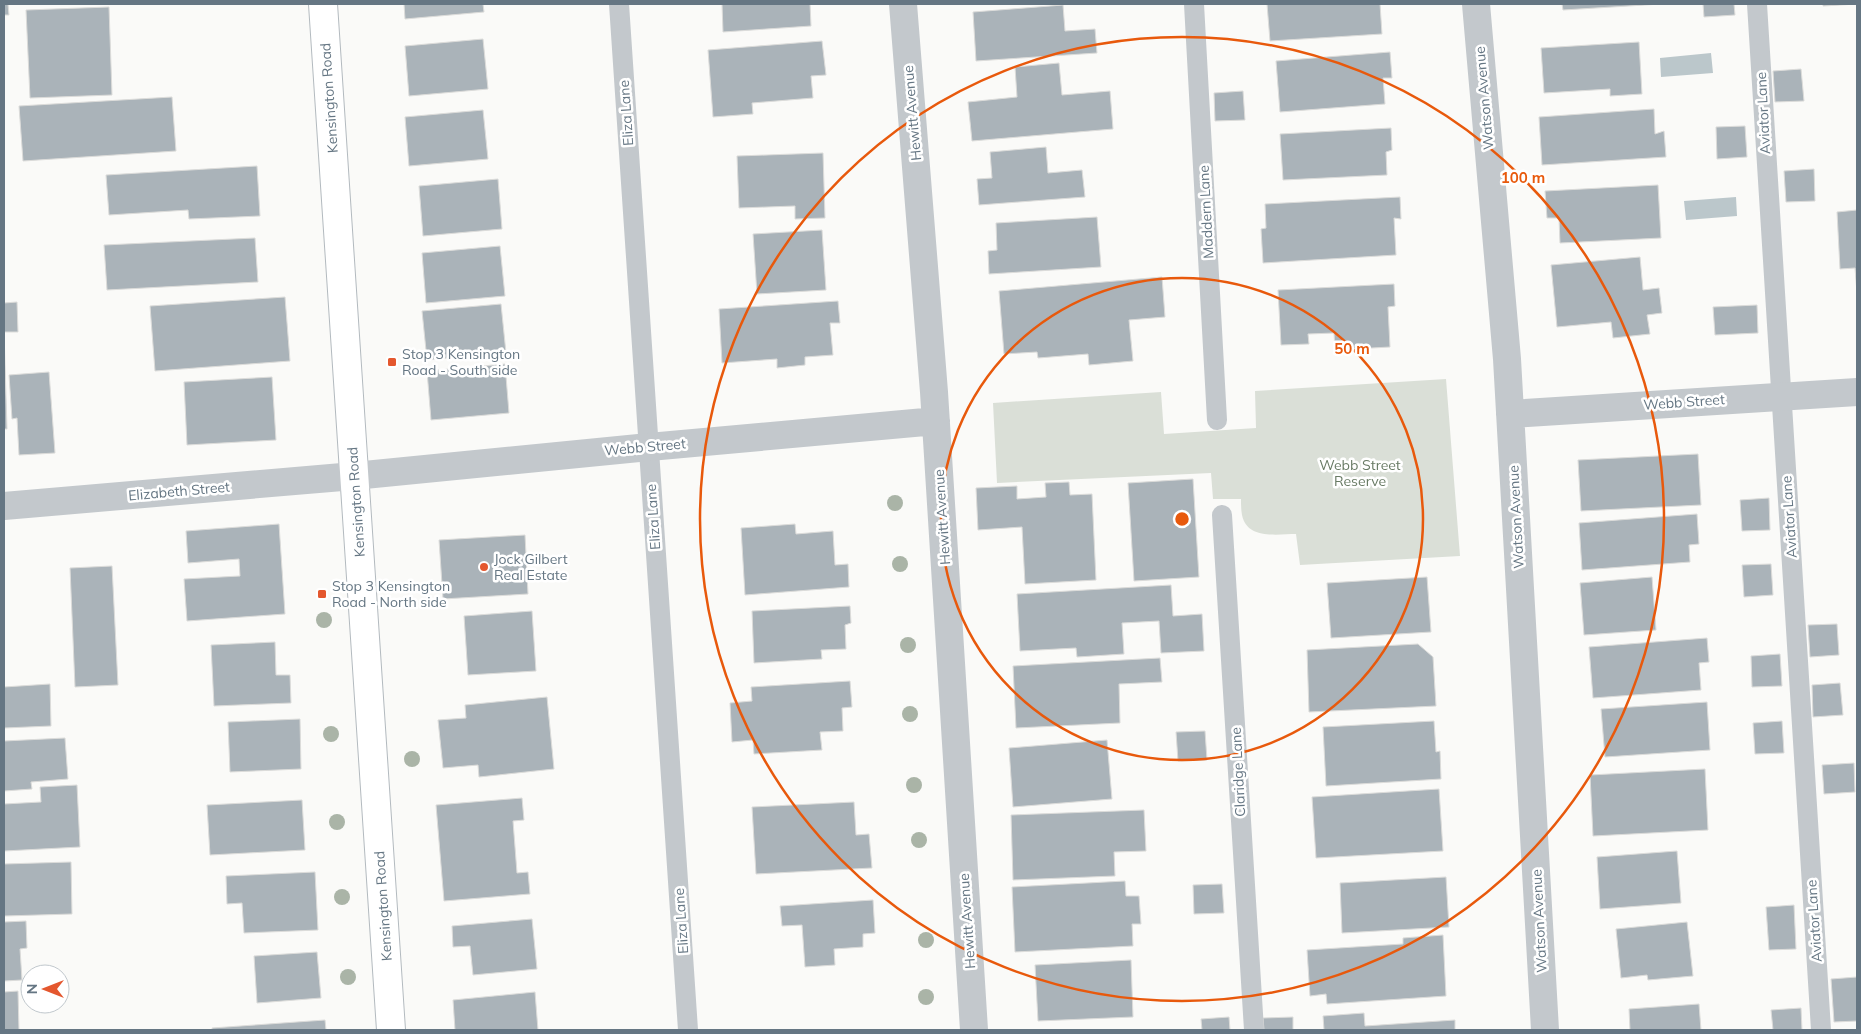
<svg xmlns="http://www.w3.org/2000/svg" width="1861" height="1034" viewBox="0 0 1861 1034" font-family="Mulish,sans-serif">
  <rect width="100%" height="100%" fill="#fafaf8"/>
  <path fill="#dadfd7" d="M1446 379 1460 556 1300 565 1296 534C1278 534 1247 540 1242 515 1241 510 1241 504 1241 499H1213L1211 473 997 483 993 403 1161 392 1164 434 1256 428 1255 391Z"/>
  <path fill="#bbc7cb" d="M1711 53 1713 73 1661 77 1660 58Z
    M1736 197 1737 216 1686 220 1684 201Z"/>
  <path fill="#aab3b9" stroke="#dcdcda" d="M4 4H8L9 15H4Z
    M404 4H483L484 12 405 19Z
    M722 4H810L811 26 723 32Z
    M1267 4H1380L1382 34 1270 41Z
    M1562 4H1661L1563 10Z
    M1703 4H1734L1735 15 1704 17Z
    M1823 4H1857L1823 6Z
    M1063 5 1065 31 1095 29 1097 53 976 61 973 12Z
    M109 7 112 95 30 98 26 10Z
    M483 39 488 89 409 96 405 46Z
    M822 41 826 75 811 76 813 98 752 103 753 114 713 117 708 50Z
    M1639 42 1642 94 1610 96V89L1544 93 1541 48Z
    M1390 52 1392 78H1383L1385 104 1280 112 1276 61Z
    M1059 63 1062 95 1110 91 1113 129 972 141 968 102 1017 97 1015 67Z
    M1801 69 1804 101 1775 102 1773 71Z
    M1243 91 1245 120 1215 121 1214 93Z
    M172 97 176 151 23 161 19 106Z
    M1654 109 1655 134 1664 131 1666 157 1542 165 1539 117Z
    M483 110 488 159 409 166 405 117Z
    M1745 126 1747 157 1717 159 1716 127Z
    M1391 128 1392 150 1386 152 1387 175 1283 180 1280 134Z
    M1046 147 1048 173 1082 170 1085 197 979 205 977 179 992 178 990 152Z
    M823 153 825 218 795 219V206L739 208 737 156Z
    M257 166 260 216 189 219 188 210 109 215 106 175Z
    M1814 169 1815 201 1786 202 1784 171Z
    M498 179 502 229 423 236 419 186Z
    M1658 185 1661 238 1560 243 1559 218H1547L1545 191Z
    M1400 197 1401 219 1394 218 1396 255 1263 263 1261 229 1266 228 1265 204Z
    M1857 210V293L1855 268 1840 269 1837 212Z
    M1097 217 1101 267 989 274 988 251 997 250 996 223Z
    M822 230 826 290 757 294 753 234Z
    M255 238 258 282 107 290 104 245Z
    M500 246 505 296 426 303 422 253Z
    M1640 257 1643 290 1659 288 1662 313 1647 315 1650 334 1613 338 1611 322 1557 327 1551 265Z
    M1162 277 1165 317 1129 320 1133 361 1089 365 1088 354 1038 358 1037 352 1004 354 999 291Z
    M1394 284 1395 306 1388 307 1390 347 1335 350 1334 333 1308 334 1309 344 1281 345 1278 290Z
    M285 297 290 361 155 371 150 306Z
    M838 301 840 323H830L833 355 805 357V365L777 368V359L722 363 719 309Z
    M17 302 18 332H4L7 429H4V303Z
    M501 304 506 353 427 360 422 311Z
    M1757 305 1758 333 1715 335 1713 307Z
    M505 364 509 413 431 420 427 371Z
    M49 372 55 453 19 455 17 418 12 419 9 375Z
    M272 377 276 440 187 445 184 382Z
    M1698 454 1701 505 1581 511 1578 460Z
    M1193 479 1199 577 1134 581 1128 483Z
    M1069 482 1070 495 1092 494 1096 580 1025 584 1022 527 978 530 976 488 1017 486V499L1046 497 1045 483Z
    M1769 498 1770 530 1742 531 1740 500Z
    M1697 514 1699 544 1689 545 1690 562 1582 570 1579 523Z
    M279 524 285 614 187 621 184 579 240 576 239 559 188 563 186 531Z
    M795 524 796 534 833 531 835 565 848 564 849 587 745 595 741 528Z
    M525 535 528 594 443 599 439 540Z
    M1771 564 1773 595 1744 597 1742 565Z
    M112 566 118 685 75 687 70 568Z
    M1427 577 1431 632 1331 638 1327 583Z
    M1652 577 1656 630 1584 635 1580 583Z
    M1171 585 1173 616 1202 614 1204 651 1161 653 1159 621 1122 623 1124 654 1077 657 1076 648 1020 651 1017 594Z
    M850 606 851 623 845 625 846 649 821 650 822 659 754 663 752 611Z
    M532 611 536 671 468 675 464 616Z
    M1837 624 1839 655 1810 657 1808 625Z
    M1707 638 1709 662 1699 663 1701 690 1593 698 1589 647Z
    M275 642 276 675H290L291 703 214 706 211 645Z
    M1418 644 1433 657 1436 706 1309 712 1307 650Z
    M1780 654 1782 686 1752 687 1751 656Z
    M1160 658 1162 682 1119 684 1120 723 1016 728 1013 666Z
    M850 681 852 707 842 708 843 731 820 732 822 750 754 754 753 740 732 742 730 703 752 701 751 687Z
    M1840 683 1843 715 1813 717 1812 685Z
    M50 684 51 726 4 728V687Z
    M547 697 554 769 479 777 478 765 443 768 438 720 466 718 465 705Z
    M1707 702 1710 750 1605 757 1601 709Z
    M300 719 301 769 230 772 228 722Z
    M1434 721 1436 752 1440 751 1441 779 1326 786 1323 727Z
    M1782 721 1784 753 1755 754 1753 723Z
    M1205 731 1207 760 1178 761 1176 732Z
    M65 738 68 779 31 782 32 789 4 791V741Z
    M1107 740 1112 799 1013 807 1009 748Z
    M1854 763 1855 792 1824 794 1822 765Z
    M1705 769 1708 830 1593 836 1590 775Z
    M77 785 80 847 4 851V804L41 802 40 787Z
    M1439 789 1443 851 1316 858 1312 797Z
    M522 798 524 820 513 821 517 873 528 872 530 894 444 901 436 805Z
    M302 800 305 850 210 855 207 805Z
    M854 802 856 835 869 834 872 868 756 874 752 807Z
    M1144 810 1146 851 1114 852 1115 876 1013 880 1011 815Z
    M1677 851 1681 903 1600 909 1597 857Z
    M71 862 72 914 4 916V864Z
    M315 872 318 930 244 933 242 903 227 904 226 876Z
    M1446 877 1449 927 1342 933 1340 883Z
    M1125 881 1126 896H1139L1141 924H1132L1133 946 1015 952 1012 887Z
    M1222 884 1224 913 1194 914 1193 885Z
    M873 900 875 933 863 934V947L834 949 835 965 805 967 802 925 782 926 780 906Z
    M1794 905 1796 949 1769 950 1766 907Z
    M532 919 537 969 473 975 470 946 453 947 452 926Z
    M26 921 27 948 20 949 22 980 4 981V922Z
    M1687 922 1693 976 1648 980 1647 975 1621 978 1616 929Z
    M1443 935 1446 996 1327 1004 1326 994 1310 996 1307 950 1403 944V938Z
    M317 952 321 998 257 1003 254 956Z
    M1131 960 1133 1017 1038 1021 1035 965Z
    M1857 977V1021L1834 1022 1831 979Z
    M18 991 19 1030H4V992Z
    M535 992 538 1030H455L453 1000Z
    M1699 1004 1701 1030H1630L1629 1009Z
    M1801 1008 1802 1030H1773L1771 1010Z
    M1364 1013 1365 1026 1455 1020V1030H1324L1323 1016Z
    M1229 1017 1230 1030H1202L1201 1019Z
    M1293 1017V1030H1264L1263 1018Z
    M325 1020 326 1030H212V1028Z"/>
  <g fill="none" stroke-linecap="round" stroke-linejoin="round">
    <g stroke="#b3babf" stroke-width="30">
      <path id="secondary" d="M323 4 391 1030"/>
    </g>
    <path stroke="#c3c8cc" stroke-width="20" d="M619 4 688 1030
      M1194 4 1217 420
      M1757 4 1821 1030
      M1222 515 1254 1030"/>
    <path stroke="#c3c8cc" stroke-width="28" d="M903 4 934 392 974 1030
      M1476 4 1507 359 1545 1030
      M1510 414 1857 392
      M4 506 354 476 649 447 936 421"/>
    <use href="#secondary" stroke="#fff" stroke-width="28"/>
  </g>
  <g fill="#aab4a7">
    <circle cx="895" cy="503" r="8"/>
    <circle cx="900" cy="564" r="8"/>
    <circle cx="324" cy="620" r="8"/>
    <circle cx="908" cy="645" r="8"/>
    <circle cx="910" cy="714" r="8"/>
    <circle cx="331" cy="734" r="8"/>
    <circle cx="412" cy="759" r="8"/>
    <circle cx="914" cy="785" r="8"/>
    <circle cx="337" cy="822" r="8"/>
    <circle cx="919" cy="840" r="8"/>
    <circle cx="342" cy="897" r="8"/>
    <circle cx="926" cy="940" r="8"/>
    <circle cx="348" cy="977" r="8"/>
    <circle cx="926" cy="997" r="8"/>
  </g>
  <g fill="none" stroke="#e8590c" stroke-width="2.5">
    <circle cx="1182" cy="519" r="241"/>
    <circle cx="1182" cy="519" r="482"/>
  </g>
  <g fill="#e4572e" stroke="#fff" stroke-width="2">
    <rect x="387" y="357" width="10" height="10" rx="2.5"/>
    <circle cx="484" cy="567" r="5"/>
    <rect x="317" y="589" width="10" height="10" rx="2.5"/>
  </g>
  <g text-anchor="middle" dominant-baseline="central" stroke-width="5" stroke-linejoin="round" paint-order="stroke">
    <g font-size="14" fill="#657683" stroke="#fff">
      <text transform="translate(329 98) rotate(-94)">Kensington Road</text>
      <text transform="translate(1484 98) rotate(-95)">Watson Avenue</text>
      <text transform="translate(626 113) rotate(-94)">Eliza Lane</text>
      <text transform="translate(912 113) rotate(-95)">Hewitt Avenue</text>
      <text transform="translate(1763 113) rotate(-93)">Aviator Lane</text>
      <text transform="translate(1206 212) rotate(-93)">Maddern Lane</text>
      <text transform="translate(1684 402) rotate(-4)">Webb Street</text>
      <text transform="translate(645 447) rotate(-5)">Webb Street</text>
      <text transform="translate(179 491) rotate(-5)">Elizabeth Street</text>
      <text transform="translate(356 502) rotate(-94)">Kensington Road</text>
      <text transform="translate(653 517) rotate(-94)">Eliza Lane</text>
      <text transform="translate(942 517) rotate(-94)">Hewitt Avenue</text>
      <text transform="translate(1516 517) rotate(-93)">Watson Avenue</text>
      <text transform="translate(1789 517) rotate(-94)">Aviator Lane</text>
      <text transform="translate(1238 772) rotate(-93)">Claridge Lane</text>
      <text transform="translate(383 906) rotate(-94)">Kensington Road</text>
      <text transform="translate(681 921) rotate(-94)">Eliza Lane</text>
      <text transform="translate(967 921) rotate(-94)">Hewitt Avenue</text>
      <text transform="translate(1539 921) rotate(-93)">Watson Avenue</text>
      <text transform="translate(1814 921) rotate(-94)">Aviator Lane</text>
    </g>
    <g font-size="14" fill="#657683" stroke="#fff" text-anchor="start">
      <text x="402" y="354">Stop 3 Kensington<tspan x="402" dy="16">Road - South side</tspan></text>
      <text x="494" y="559">Jock Gilbert<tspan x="494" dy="16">Real Estate</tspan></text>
      <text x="332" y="586">Stop 3 Kensington<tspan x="332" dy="16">Road - North side</tspan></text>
    </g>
    <g font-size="14" fill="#687a64" stroke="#fff">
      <text x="1360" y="465">Webb Street<tspan x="1360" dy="16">Reserve</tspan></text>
    </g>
  </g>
  <circle cx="1182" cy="519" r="8" fill="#e8590c" stroke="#fff" stroke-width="2.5"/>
  <g font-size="15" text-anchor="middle" font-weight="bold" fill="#e8590c" stroke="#fff" stroke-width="5" stroke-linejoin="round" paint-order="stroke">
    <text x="1523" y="183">100 m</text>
    <text x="1352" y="354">50 m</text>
  </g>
  <rect width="1861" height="1034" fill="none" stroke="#657683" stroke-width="10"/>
  <g transform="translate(45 989) rotate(270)"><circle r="24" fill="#ffffff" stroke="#c1c8cd"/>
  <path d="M0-4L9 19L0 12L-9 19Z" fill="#e4572e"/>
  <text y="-8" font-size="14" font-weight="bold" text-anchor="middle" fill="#657683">N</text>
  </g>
</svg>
